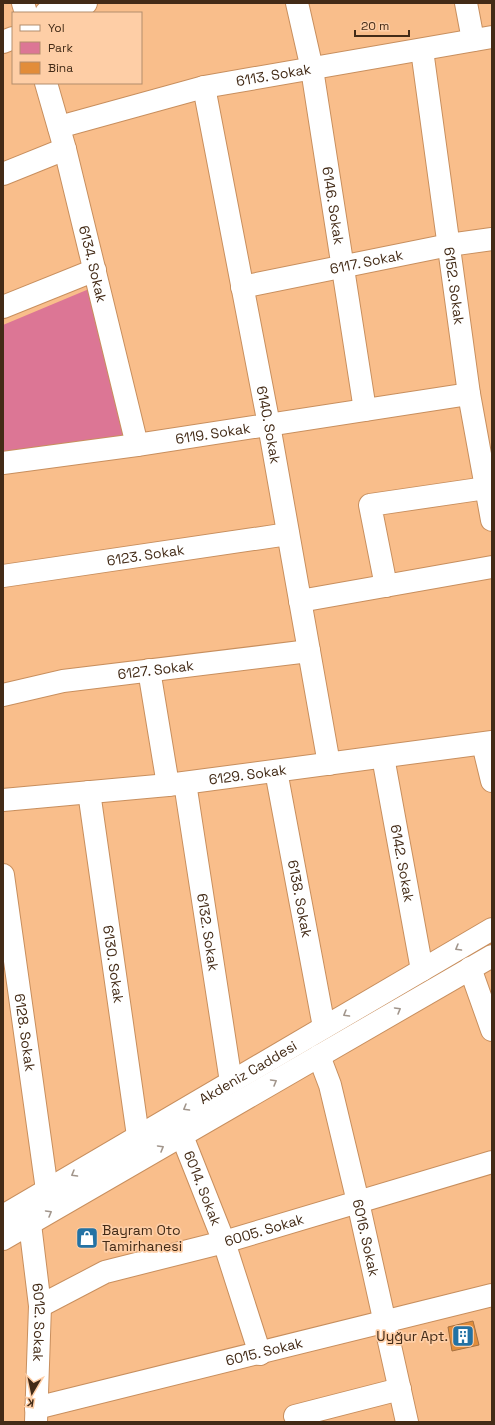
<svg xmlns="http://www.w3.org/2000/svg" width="495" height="1425" viewBox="0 0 495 1425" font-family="'Space Grotesk',sans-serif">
  <rect width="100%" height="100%" fill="#f9be8b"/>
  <path fill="#dc7695" d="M89 289 129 441 3 456V325Z"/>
  <path fill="#e28d3a" stroke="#a6703f" d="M473 1321 479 1345 452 1351 448 1327Z"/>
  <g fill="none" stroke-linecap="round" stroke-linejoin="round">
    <g stroke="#c88f5e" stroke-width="24">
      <g id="minor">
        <path d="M23 3 26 13"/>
        <path id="s1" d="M297 3 312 69 365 410"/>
        <path d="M466 3 473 40"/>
        <path d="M46 13 86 3"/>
        <path d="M3 42 13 38"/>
        <path id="s2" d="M422 50 469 394 492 520"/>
        <path id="s3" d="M46 83 65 149 137 445"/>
        <path id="s4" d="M204 87 269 425 329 764"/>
        <path id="s5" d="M59 127 204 87 492 37"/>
        <path d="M3 174 65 149"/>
        <path id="s6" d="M242 287 449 245 492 239"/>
        <path d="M3 307 95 270"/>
        <path id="s7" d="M3 463 137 445 469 394"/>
        <path id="s8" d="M3 576 288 534"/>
        <path d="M386 586 370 505 486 488"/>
        <path d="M300 601 492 567"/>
        <path d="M149 670 168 785"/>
        <path id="s9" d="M3 695 63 681 309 651"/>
        <path d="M483 744 492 781"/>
        <path id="s10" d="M383 757 422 970"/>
        <path id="s11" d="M276 771 324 1027"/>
        <path id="s12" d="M185 783 231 1082"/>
        <path id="s13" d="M89 792 138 1136"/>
        <path id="s14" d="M3 800 168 785 492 742"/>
        <path id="s15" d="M3 875 47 1190"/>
        <path d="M470 968 492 1030"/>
        <path id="s16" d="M319 1056 330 1085 358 1202 407 1422"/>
        <path id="s17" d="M182 1136 224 1242 260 1354"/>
        <path id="s18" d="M30 1224 40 1306 36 1422"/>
        <path id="s19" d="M40 1306 105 1272 224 1242 492 1162"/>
        <path id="s20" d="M36 1408 492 1295"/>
        <path d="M295 1416 400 1389"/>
      </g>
    </g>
    <g stroke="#c88f5e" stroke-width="24">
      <g id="major">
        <path id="s21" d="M3 1216 492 929"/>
        <path d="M3 1239 492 956"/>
      </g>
    </g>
    <use href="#minor" stroke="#fff" stroke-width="22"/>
    <use href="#major" stroke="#fff" stroke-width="22"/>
  </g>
  <defs><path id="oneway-chevron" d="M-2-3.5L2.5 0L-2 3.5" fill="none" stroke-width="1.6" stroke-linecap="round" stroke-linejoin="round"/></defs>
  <g stroke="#a1958b">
    <use href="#oneway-chevron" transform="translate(458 948) rotate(150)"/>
    <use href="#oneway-chevron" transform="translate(398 1010) rotate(-30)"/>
    <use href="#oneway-chevron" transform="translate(346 1014) rotate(150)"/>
    <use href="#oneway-chevron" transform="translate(274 1082) rotate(-30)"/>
    <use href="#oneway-chevron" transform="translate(186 1108) rotate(150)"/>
    <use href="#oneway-chevron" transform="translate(161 1148) rotate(-30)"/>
    <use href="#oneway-chevron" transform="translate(74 1174) rotate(150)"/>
    <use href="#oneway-chevron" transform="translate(49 1213) rotate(-30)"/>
  </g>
  <defs>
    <g id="shop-square" transform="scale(1.15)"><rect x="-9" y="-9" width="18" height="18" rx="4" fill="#2372a4" stroke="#fecea6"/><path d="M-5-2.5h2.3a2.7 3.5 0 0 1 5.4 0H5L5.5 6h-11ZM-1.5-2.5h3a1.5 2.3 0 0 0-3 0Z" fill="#fff"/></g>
    <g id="building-square" transform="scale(1.15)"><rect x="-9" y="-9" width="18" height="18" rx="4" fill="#2372a4" stroke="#fecea6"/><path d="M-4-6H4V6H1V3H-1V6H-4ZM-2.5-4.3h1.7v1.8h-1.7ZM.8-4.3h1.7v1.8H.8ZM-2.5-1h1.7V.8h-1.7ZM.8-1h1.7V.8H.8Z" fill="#fff"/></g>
  </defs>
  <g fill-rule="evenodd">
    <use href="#shop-square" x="87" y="1238"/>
    <use href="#building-square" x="463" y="1336"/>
  </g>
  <g text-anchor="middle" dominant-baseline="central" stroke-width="3.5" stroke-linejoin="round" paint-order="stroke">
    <g font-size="14" fill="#432b17" stroke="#fecea6">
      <text stroke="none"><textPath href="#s5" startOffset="221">6113. Sokak</textPath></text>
      <text stroke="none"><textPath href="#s1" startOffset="206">6146. Sokak</textPath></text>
      <text stroke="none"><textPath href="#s6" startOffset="127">6117. Sokak</textPath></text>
      <text stroke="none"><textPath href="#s3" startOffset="187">6134. Sokak</textPath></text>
      <text stroke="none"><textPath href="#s2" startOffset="238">6152. Sokak</textPath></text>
      <text stroke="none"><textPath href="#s4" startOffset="344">6140. Sokak</textPath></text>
      <text stroke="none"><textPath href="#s7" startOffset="212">6119. Sokak</textPath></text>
      <text stroke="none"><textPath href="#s8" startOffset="144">6123. Sokak</textPath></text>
      <text stroke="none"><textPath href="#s9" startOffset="155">6127. Sokak</textPath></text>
      <text stroke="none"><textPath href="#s14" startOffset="246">6129. Sokak</textPath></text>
      <text stroke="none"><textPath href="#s10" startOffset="108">6142. Sokak</textPath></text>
      <text stroke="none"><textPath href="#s11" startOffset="130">6138. Sokak</textPath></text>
      <text stroke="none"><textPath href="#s12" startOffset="151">6132. Sokak</textPath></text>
      <text stroke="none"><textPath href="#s13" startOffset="174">6130. Sokak</textPath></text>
      <text stroke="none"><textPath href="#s15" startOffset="159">6128. Sokak</textPath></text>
      <text stroke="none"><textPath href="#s21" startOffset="284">Akdeniz Caddesi</textPath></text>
      <text stroke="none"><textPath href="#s17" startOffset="56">6014. Sokak</textPath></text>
      <text stroke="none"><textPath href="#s19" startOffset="238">6005. Sokak</textPath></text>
      <text stroke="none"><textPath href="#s16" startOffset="188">6016. Sokak</textPath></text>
      <text stroke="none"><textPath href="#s18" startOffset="99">6012. Sokak</textPath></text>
      <text stroke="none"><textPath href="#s20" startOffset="235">6015. Sokak</textPath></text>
    </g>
    <g font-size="14" fill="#432b17" stroke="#fecea6" text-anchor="start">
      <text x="102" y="1230">Bayram Oto<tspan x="102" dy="16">Tamirhanesi</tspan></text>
      <text x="448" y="1336" text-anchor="end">Uyğur Apt.</text>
    </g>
  </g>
  <rect width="495" height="1425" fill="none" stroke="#432b17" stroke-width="8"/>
  <rect x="12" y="12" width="130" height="72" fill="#fecea6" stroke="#b38d6d"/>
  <rect x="20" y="25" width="20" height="6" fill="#ffffff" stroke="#b38d6d"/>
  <text x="48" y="32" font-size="12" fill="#432b17">Yol</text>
  <rect x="20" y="42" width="20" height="12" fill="#dc7695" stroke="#b38d6d"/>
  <text x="48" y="52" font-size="12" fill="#432b17">Park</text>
  <rect x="20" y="62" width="20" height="12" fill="#e28d3a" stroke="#b38d6d"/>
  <text x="48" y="72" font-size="12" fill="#432b17">Bina</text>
  <g transform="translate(32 1393) rotate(189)" stroke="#fecea6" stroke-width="3" paint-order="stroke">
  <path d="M0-3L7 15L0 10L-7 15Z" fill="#432b17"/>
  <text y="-6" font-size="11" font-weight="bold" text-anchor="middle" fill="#432b17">K</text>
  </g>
  <path d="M355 30v6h54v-6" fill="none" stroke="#432b17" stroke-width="2"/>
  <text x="361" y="30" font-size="12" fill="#432b17" stroke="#fecea6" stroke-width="3" paint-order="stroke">20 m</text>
</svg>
